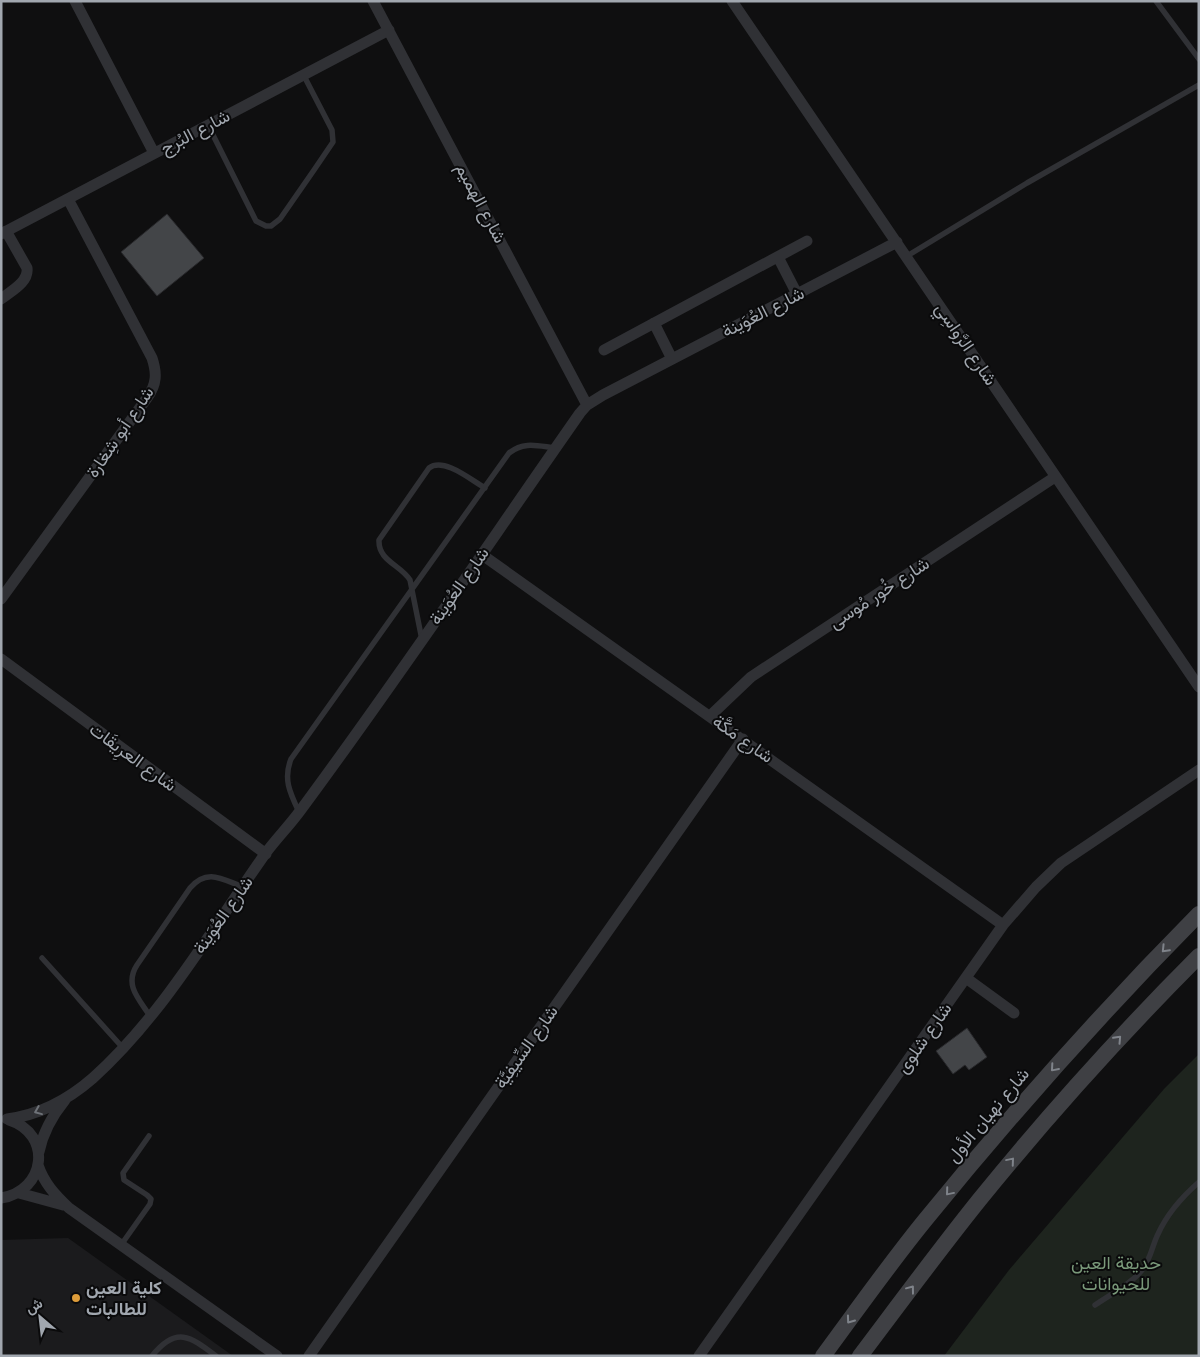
<svg xmlns="http://www.w3.org/2000/svg" width="1200" height="1357" viewBox="0 0 1200 1357" font-family="Montserrat,Vazirmatn,sans-serif">
  <rect width="100%" height="100%" fill="#0f0f10"/>
  <path fill="#1b1b1d" d="M68 1238 233 1356H1V1240Z"/>
  <path fill="#1e241e" d="M1199 1054V1356H944L1009 1270 1164 1089Z"/>
  <path fill="#434548" stroke="#29292c" d="M167 214 204 258 157 296 121 252Z
    M967 1028 987 1057 969 1070 965 1065 953 1074 936 1051Z"/>
  <g fill="none" stroke-linecap="round" stroke-linejoin="round">
    <path stroke="#303135" stroke-width="5.5" d="M1156 1 1199 59
      M208 125 256 221 266 226H271L280 219 314 170 333 142 332 130 303 74
      M907 256 1027 183 1199 85
      M422 640 410 580C401 565 378 561 379 540L429 468C444 457 471 480 485 488
      M299 812C290 793 283 779 291 759L509 453C524 441 538 446 555 448
      M42 958 123 1048
      M150 1016C139 999 124 985 137 965L190 888C207 868 222 879 243 887
      M121 1245 150 1204 151 1199 147 1195 124 1180 123 1173 149 1136
      M1095 1305C1111 1294 1131 1284 1142 1270 1151 1259 1152 1246 1158 1234 1167 1214 1183 1196 1199 1182
      M152 1356C176 1326 190 1336 216 1356"/>
    <path stroke="#303135" stroke-width="11" d="M75 1 154 153
      M373 1 587 405
      M732 1 1199 687
      M1 234 389 30
      M778 257 797 294
      M1 299C11 291 29 282 27 268L6 231
      M654 323 672 359
      M604 350 807 241
      M481 554 1003 925
      M1 599 147 398C157 384 157 373 152 358L68 199
      M1 659 266 854
      M710 716 751 677 1055 477
      M966 978 1014 1013
      M7 1119C39 1115 69 1099 93 1078 162 1016 212 929 265 854 276 839 289 826 300 811 397 680 487 546 580 413L587 405 603 395 897 242
      M39 1152C43 1132 52 1116 65 1100
      M38 1165C44 1183 55 1195 69 1208L277 1356
      M19 1193 63 1205
      M1 1198C46 1191 53 1134 9 1120
      M309 1356 743 739
      M699 1356 1003 925 1036 887 1061 863 1199 770"/>
    <path stroke="#3f4044" stroke-width="16" d="M823 1356C857 1310 890 1263 926 1219 1012 1113 1103 1011 1199 914
      M860 1356C900 1303 939 1250 980 1199 1049 1114 1122 1033 1199 956"/>
  </g>
  <defs><path id="oneway-chevron" d="M-2-3.5L2.5 0L-2 3.5" fill="none" stroke-width="1.6" stroke-linecap="round" stroke-linejoin="round" transform="scale(1.25)"/></defs>
  <g stroke="#7f838a">
    <use href="#oneway-chevron" transform="translate(1165 949) rotate(134)"/>
    <use href="#oneway-chevron" transform="translate(1118 1039) rotate(-47)"/>
    <use href="#oneway-chevron" transform="translate(1054 1068) rotate(131)"/>
    <use href="#oneway-chevron" transform="translate(1011 1161) rotate(-50)"/>
    <use href="#oneway-chevron" transform="translate(949 1192) rotate(130)"/>
    <use href="#oneway-chevron" transform="translate(911 1289) rotate(-53)"/>
    <use href="#oneway-chevron" transform="translate(850 1320) rotate(126)"/>
  </g>
  <use stroke="#6e7278" href="#oneway-chevron" transform="translate(38 1111) rotate(158)"/>
  <circle fill="#dd9c3a" stroke="#0a0a0b" stroke-width="2" cx="76" cy="1298" r="5"/>
  <g text-anchor="middle" dominant-baseline="central" stroke-width="4" stroke-linejoin="round" paint-order="stroke">
    <g font-size="18" fill="#a1a7af" stroke="#0a0a0b">
      <text transform="translate(195 132) rotate(-28)">شارع البُرج</text>
      <text transform="translate(481 203) rotate(62)">شارع الهميم</text>
      <text transform="translate(763 312) rotate(-27)">شارع العُوَينة</text>
      <text transform="translate(966 344) rotate(56)">شارع الرَّواسِي</text>
      <text transform="translate(120 432) rotate(-56)">شارع أبو شِغارة</text>
      <text transform="translate(459 586) rotate(-55)">شارع العُوَينة</text>
      <text transform="translate(879 593) rotate(-33)">شارع خُور مُوسى</text>
      <text transform="translate(743 739) rotate(35)">شارع مَكَّة</text>
      <text transform="translate(133 757) rotate(36)">شارع العرِيقَات</text>
      <text transform="translate(223 915) rotate(-55)">شارع العُوَينة</text>
      <text transform="translate(924 1038) rotate(-55)">شارع شلوى</text>
      <text transform="translate(526 1047) rotate(-55)">شارع السِّيفِيَّة</text>
      <text transform="translate(988 1115) rotate(-50)">شارع نهيان الأول</text>
    </g>
    <g font-size="18" fill="#7a997a" stroke="#0a0a0b">
      <text x="1116" y="1263">حديقة العين<tspan x="1116" dy="21">للحيوانات</tspan></text>
    </g>
    <g font-size="18" font-weight="bold" fill="#a1a7af" stroke="#0a0a0b" text-anchor="start">
      <text x="86" y="1288">كلية العين<tspan x="86" dy="21">للطالبات</tspan></text>
    </g>
  </g>
  <rect width="1200" height="1357" fill="none" stroke="#a1a7af" stroke-width="5"/>
  <g transform="translate(40 1317) rotate(332)" stroke="#0a0a0b" stroke-width="4" paint-order="stroke">
  <path d="M0-4L9 19L0 12L-9 19Z" fill="#a1a7af"/>
  <text y="-8" font-size="14" font-weight="bold" text-anchor="middle" fill="#a1a7af">ش</text>
  </g>
</svg>
